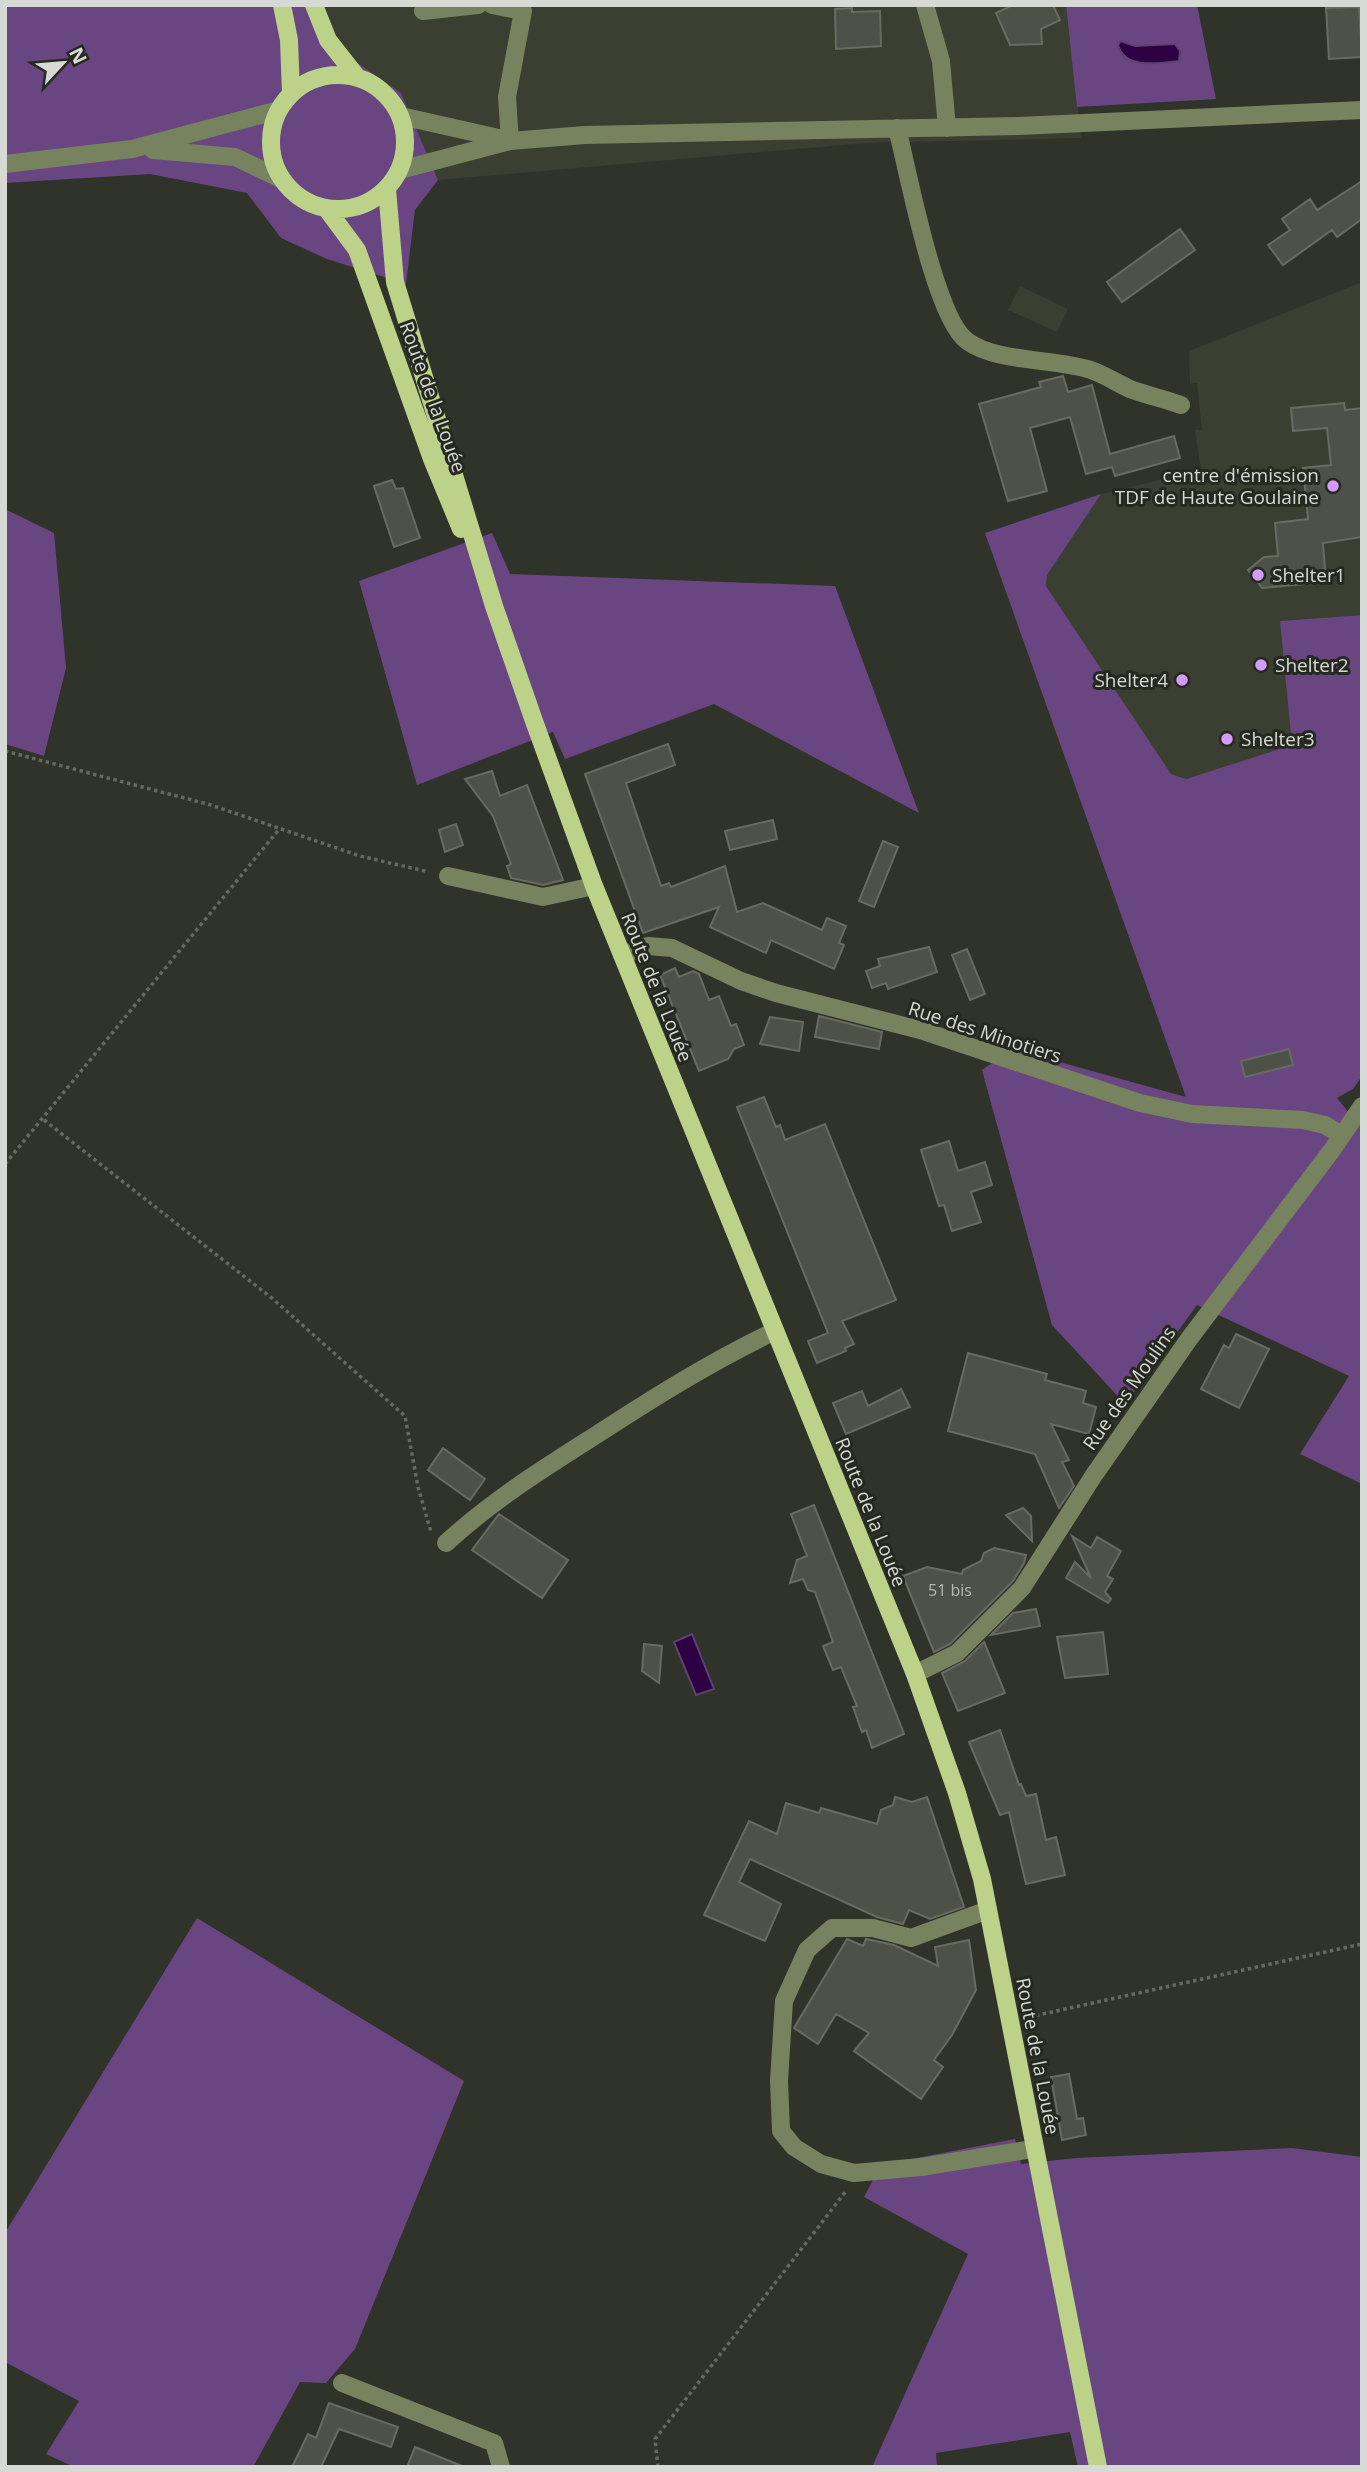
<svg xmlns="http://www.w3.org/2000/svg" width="1367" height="2472" viewBox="0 0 1367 2472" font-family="'Open Sans',sans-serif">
  <rect width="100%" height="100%" fill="#30332a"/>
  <path fill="#3b3f31" d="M320 5H1066L1081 138 866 143 438 180 401 94 333 46Z
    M1362 282V615L1281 621 1293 745 1186 779 1171 775 1046 586 1047 575 1101 494 1201 470 1195 430H1202L1197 383 1190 384 1189 351Z
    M1020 286 1068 309 1057 332 1008 310Z"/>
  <path fill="#694682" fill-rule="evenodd" d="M5 5H320L333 46 401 93 438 180 415 210 406 284 327 259 281 238 247 193 150 174 5 183Z
    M1066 5H1197L1216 99 1077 107ZM1121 41 1135 46 1175 44 1179 60 1146 64 1129 59Z
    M1101 494 1047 575 1046 586 1171 774 1186 779 1292 745 1280 621 1362 615V1076L1353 1089 1337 1098 1362 1129V1484L1300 1454 1349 1376 1197 1305 1125 1404 1052 1325 982 1070 1012 1049 1186 1097 985 533Z
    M5 509 54 533 66 668 44 756 5 744Z
    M492 533 510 574 835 586 919 813 714 704 565 759 553 732 417 785 359 581Z
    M197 1918 464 2081 355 2349 326 2383 300 2382 253 2467H74L46 2454 79 2401 5 2362V2233Z
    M1015 2139 1021 2164 1076 2158 1292 2148 1362 2157V2467H1078L1070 2432 936 2453 937 2467H872L968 2254 864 2197 881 2165Z"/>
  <path fill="#2c0043" stroke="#5f416e" stroke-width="2" d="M1121 41 1135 46 1175 44 1180 51 1179 61C1160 63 1125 70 1118 45Z
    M692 1634 714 1689 696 1695 674 1642Z"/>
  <path fill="#4e5148" stroke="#676b61" stroke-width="2" d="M1013 5H1053L1060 20 1041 29 1042 44 1010 45 996 13Z
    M1359 7 1362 57 1329 59 1326 8Z
    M852 8V12L880 11 881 46 836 49 835 9Z
    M1362 181V219L1337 237 1332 230 1283 265 1268 245 1290 230 1282 219 1310 199 1317 210Z
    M1180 229 1195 250 1122 302 1107 282Z
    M1063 376 1068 392 1092 385 1110 454 1174 436 1180 458 1115 476 1112 467 1086 474 1070 417 1030 428 1047 491 1008 501 979 404 1041 387 1039 382Z
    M1344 403 1345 410 1362 408V537L1323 543 1326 582 1262 588 1248 570 1264 557 1278 556 1275 523 1308 519 1303 468 1331 465 1327 428 1293 431 1291 408Z
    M392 480 396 489 403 488 420 538 394 547 374 486Z
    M668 744 675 765 626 783 661 886 669 883 671 887 725 866 737 912 763 903 822 930 827 918 846 926 839 943 844 945 834 969 771 940 766 953 710 927 719 907 643 933 585 774Z
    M492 771 500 796 527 785 563 880 543 885 511 878 507 866 511 864 493 816 465 779Z
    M773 820 777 839 730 850 725 831Z
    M456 824 463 845 445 852 439 830Z
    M883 841 898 847 874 907 859 901Z
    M929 947 937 972 888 989 886 983 872 988 866 971 880 966 878 959Z
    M967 949 985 994 970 1000 952 955Z
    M675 968 679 977 693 971 699 974 709 1000 719 996 731 1026 736 1024 744 1045 734 1049 728 1059 699 1071 660 975Z
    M819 1016 882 1032 879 1049 815 1037Z
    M770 1017 803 1022 799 1051 760 1044Z
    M1289 1049 1293 1065 1245 1077 1241 1061Z
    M764 1097 776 1127 780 1125 785 1140 825 1124 896 1300 842 1321 854 1344 845 1348 846 1351 817 1363 808 1341 828 1333 737 1107Z
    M949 1141 958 1171 985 1162 992 1185 971 1192 981 1222 952 1231 944 1205 939 1206 921 1150Z
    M1236 1334 1269 1349 1239 1408 1201 1389 1224 1345 1229 1348Z
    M968 1353 1047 1374 1045 1380 1086 1391 1083 1403 1096 1407 1089 1434 1051 1424 1069 1460 1062 1462 1074 1486 1059 1508 1035 1454 948 1431Z
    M901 1389 910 1407 846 1434 833 1403 862 1391 868 1406Z
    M443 1448 485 1479 470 1500 428 1470Z
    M814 1505 904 1734 872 1748 866 1730 862 1732 853 1707 857 1706 841 1667 833 1670 823 1646 833 1642 815 1592 808 1590 803 1579 790 1583 797 1560 807 1556 791 1514Z
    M1023 1508 1031 1516 1032 1541 1006 1515Z
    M499 1514 568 1560 542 1598 472 1550Z
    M1072 1536 1091 1548 1097 1537 1121 1551 1107 1576 1113 1579 1105 1592 1111 1599 1108 1603 1066 1578 1075 1562 1091 1578Z
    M994 1548 1026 1555 1024 1563 1013 1581 950 1644 934 1652 903 1576 927 1567 962 1574 963 1570 981 1561 984 1553Z
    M1036 1609 1040 1626 991 1635 1013 1613Z
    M1103 1632 1108 1674 1065 1678 1057 1637Z
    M984 1642 1005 1693 958 1711 942 1673 965 1661Z
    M644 1644 662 1646 659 1683 642 1671Z
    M1000 1730 1019 1785 1021 1784 1026 1796 1036 1794 1046 1840 1056 1837 1065 1875 1026 1884 1009 1812 1000 1815 969 1742Z
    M895 1797 912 1802 927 1797 964 1907 930 1919 909 1910 903 1924 877 1917 750 1859 739 1882 781 1904 765 1941 704 1915 749 1821 777 1834 786 1803 819 1813 821 1808 877 1824 881 1810 893 1805Z
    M847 1939 863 1946 866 1939 894 1945 938 1966 935 1947 969 1940 976 1990 952 2035 934 2060 943 2067 921 2099 854 2051 869 2033 836 2014 818 2044 794 2028Z
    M1069 2074 1077 2119 1083 2118 1086 2135 1062 2140 1051 2077Z
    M329 2403 398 2427 391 2447 339 2429 321 2467H292L308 2434 316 2438Z
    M415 2447 462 2466V2467H407Z"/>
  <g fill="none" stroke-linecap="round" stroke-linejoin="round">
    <path stroke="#666961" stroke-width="3.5" stroke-dasharray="3.5 3.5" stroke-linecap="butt" d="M5 751 211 805 360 856 429 872
      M44 1120 273 1299 405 1416 418 1487 431 1532
      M5 1164 280 828
      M1029 2017 1362 1944
      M658 2467 655 2439 846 2191"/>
    <path stroke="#77825e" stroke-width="18" d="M492 5 523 11 507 97 510 141
      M925 5 941 61 947 128
      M423 11 478 5
      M401 116 503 139
      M897 128C908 171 935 318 967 341 997 363 1055 358 1091 370 1105 375 1117 383 1130 389 1146 395 1164 399 1181 405
      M153 150 235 157 283 180
      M5 164 132 149 279 110
      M400 170 510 141 585 135 1019 126 1362 110
      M448 876 543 897 594 886
      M622 955 648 946 672 948 741 981 776 993 920 1030 1140 1103 1192 1114 1303 1120 1325 1125 1341 1135
      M446 1543C492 1501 538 1472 590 1439 650 1400 710 1362 775 1331
      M915 1674 957 1653 1022 1588 1094 1475 1189 1339 1332 1150 1362 1106
      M988 1910 911 1938 873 1928H832L807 1950 784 2001 779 2081 781 2131 794 2147 821 2164 854 2173 921 2167 1033 2149
      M342 2383 494 2443 501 2467"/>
    <path stroke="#bcd288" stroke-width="18" d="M282 5 289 40 291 94
      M314 5 328 40 357 77
      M271 142a67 67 0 1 1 134 0a67 67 0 1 1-134 0Z
      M387 189 395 282 494 606 534 721 594 886 915 1674 957 1793 982 1879 1098 2467
      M326 208 357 250 432 459 461 529"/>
  </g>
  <g fill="#d39cfc" stroke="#262920" stroke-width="2.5">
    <circle cx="1333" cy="486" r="7"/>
    <circle cx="1258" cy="575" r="7"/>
    <circle cx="1261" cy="665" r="7"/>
    <circle cx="1182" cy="680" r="7"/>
    <circle cx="1227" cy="739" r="7"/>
  </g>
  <g text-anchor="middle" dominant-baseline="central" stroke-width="6" stroke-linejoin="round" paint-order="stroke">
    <g font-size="16" fill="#b5b7b1">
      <text x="950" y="1590">51 bis</text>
    </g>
    <g font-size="19" fill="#d7d9d4" stroke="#262920">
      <text transform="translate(433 397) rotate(70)">Route de la Louée</text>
      <text transform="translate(657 987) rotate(68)">Route de la Louée</text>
      <text transform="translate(985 1032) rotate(18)">Rue des Minotiers</text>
      <text transform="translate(1129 1388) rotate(-55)">Rue des Moulins</text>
      <text transform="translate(871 1512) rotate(68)">Route de la Louée</text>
      <text transform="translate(1038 2056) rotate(79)">Route de la Louée</text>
    </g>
    <g font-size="19" fill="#d7d9d4" stroke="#262920" text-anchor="start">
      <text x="1319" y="475" text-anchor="end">centre d'émission<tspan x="1319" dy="22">TDF de Haute Goulaine</tspan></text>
      <text x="1272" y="575">Shelter1</text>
      <text x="1275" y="665">Shelter2</text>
      <text x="1168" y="680" text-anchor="end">Shelter4</text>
      <text x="1241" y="739">Shelter3</text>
    </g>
  </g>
  <rect width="1367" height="2472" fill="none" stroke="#d7d9d4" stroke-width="14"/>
  <g transform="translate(63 63) rotate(64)" stroke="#262920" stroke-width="5" paint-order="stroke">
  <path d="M0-5L12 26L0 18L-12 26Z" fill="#d7d9d4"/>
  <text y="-10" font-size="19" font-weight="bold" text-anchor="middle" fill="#d7d9d4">N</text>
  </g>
</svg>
